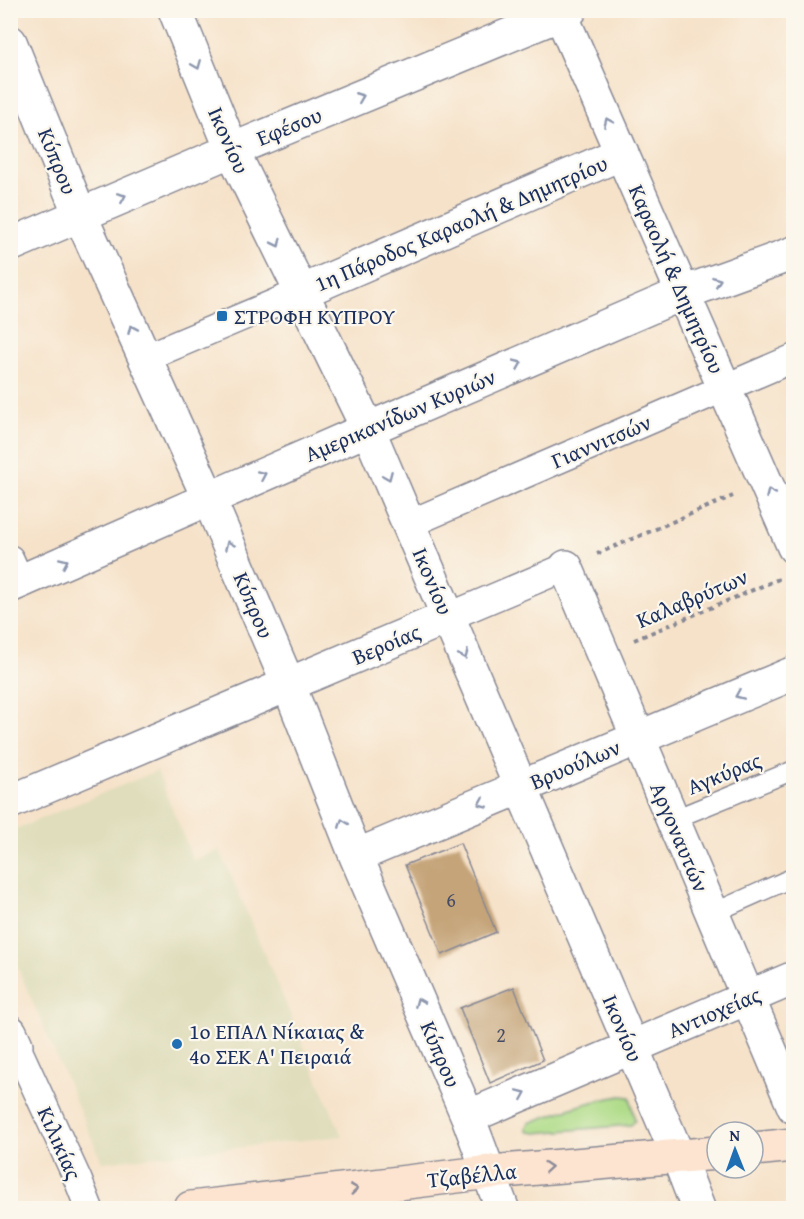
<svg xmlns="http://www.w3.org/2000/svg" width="804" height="1219" viewBox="0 0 804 1219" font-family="'Gentium Book Plus',serif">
  <rect width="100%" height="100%" fill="#fbf7ec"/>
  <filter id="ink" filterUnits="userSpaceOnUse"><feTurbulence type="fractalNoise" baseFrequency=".0167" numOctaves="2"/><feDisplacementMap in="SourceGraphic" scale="12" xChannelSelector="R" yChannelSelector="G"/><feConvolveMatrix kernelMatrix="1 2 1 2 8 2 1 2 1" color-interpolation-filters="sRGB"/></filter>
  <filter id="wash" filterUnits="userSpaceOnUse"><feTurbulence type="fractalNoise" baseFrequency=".008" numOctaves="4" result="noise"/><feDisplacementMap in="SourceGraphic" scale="24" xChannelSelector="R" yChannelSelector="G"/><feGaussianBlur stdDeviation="1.35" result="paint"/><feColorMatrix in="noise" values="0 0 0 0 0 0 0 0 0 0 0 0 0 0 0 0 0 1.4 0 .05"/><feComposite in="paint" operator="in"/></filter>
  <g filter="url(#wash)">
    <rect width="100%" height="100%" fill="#f6e2c9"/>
    <path fill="#dfddbb" d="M157 771 193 860 220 850 342 1136 102 1162 11 952V831Z"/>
    <path fill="#aedb87" stroke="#648572" stroke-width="1.5" d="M621 1096 630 1097 635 1121 631 1125 535 1133 528 1131 526 1128 529 1123C559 1112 589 1101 621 1096Z"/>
    <g id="blocks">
      <path fill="#c5a479" d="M460 843 496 932 442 955 405 865Z
        M514 987 543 1060 490 1083 460 1008Z"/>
    </g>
  </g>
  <g filter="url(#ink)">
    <use href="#blocks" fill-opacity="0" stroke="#888894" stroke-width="1.5"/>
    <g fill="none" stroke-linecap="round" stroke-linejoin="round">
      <g stroke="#888894" stroke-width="21">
        <path id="service" d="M672 820 794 770
          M713 913 794 877"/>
      </g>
      <g stroke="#888894" stroke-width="30">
        <path id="pedestrian" d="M145 358 301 292
          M409 524 794 358
          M10 559 20 581
          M448 617 566 567
          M16 1045 78 1180 89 1208"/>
      </g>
      <g stroke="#888894" stroke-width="36">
        <path id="minor" d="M175 10 232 150 368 429 678 1156 698 1208
          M559 10 794 547
          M10 42 80 215 209 499 289 686 356 856 468 1117 502 1208
          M10 245 232 150 570 10
          M301 292 622 153
          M566 567 794 1107
          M10 586 368 429 683 293 794 253
          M10 802 448 617
          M356 856 794 673
          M10 1032 16 1045 10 1047
          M468 1117 794 978"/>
      </g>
      <g stroke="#888894" stroke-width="36">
        <path id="secondary" d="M753 1149 794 1145
          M191 1208 490 1172 717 1153"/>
      </g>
      <path stroke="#888894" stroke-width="4" stroke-dasharray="4.5 4.5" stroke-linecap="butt" d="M597 554 733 496
        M634 640 779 579"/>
      <use href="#service" stroke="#fff" stroke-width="18"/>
      <use href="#pedestrian" stroke="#fff" stroke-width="27"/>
      <use href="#minor" stroke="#fff" stroke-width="33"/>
      <use href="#secondary" stroke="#fde4d0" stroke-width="33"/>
    </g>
    <defs><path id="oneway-chevron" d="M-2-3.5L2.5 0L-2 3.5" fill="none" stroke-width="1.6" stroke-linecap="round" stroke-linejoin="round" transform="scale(1.5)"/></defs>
    <g stroke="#8d97ae">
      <use href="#oneway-chevron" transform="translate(197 65) rotate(68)"/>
      <use href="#oneway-chevron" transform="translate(360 97) rotate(-22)"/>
      <use href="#oneway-chevron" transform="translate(608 122) rotate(-114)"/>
      <use href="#oneway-chevron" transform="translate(122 197) rotate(-23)"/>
      <use href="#oneway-chevron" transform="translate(277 243) rotate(64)"/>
      <use href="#oneway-chevron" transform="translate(717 281) rotate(-20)"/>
      <use href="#oneway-chevron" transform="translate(132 329) rotate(-114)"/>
      <use href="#oneway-chevron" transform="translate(518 364) rotate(-23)"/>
      <use href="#oneway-chevron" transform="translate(262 475) rotate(-24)"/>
      <use href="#oneway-chevron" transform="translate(388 476) rotate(67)"/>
      <use href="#oneway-chevron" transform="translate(770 493) rotate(-114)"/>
      <use href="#oneway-chevron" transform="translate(229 545) rotate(-113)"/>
      <use href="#oneway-chevron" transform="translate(64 562) rotate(-24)"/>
      <use href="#oneway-chevron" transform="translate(464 655) rotate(67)"/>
      <use href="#oneway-chevron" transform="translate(739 695) rotate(157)"/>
      <use href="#oneway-chevron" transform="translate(482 803) rotate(157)"/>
      <use href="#oneway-chevron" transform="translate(343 823) rotate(-111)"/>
      <use href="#oneway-chevron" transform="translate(419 1002) rotate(-113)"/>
      <use href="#oneway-chevron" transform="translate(522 1094) rotate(-23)"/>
    </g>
    <g stroke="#8c8a97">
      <use href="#oneway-chevron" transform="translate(548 1167) rotate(-5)"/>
      <use href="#oneway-chevron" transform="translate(354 1189) rotate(-7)"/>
    </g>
  </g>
  <g fill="#1f6fb2" stroke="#fbf7ec" stroke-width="2">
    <rect x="216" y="310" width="12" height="12" rx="3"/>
    <circle cx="177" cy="1044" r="6"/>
  </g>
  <g text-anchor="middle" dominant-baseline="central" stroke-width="4.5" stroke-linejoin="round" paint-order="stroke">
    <g font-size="20" fill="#464c65">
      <text x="451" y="899">6</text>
      <text x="501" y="1034">2</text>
    </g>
    <g font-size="22" fill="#1b2f5e" stroke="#fbf7ec">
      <text transform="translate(289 126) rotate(-22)">Εφέσου</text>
      <text transform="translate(229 140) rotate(66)">Ικονίου</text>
      <text transform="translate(58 161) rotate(68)">Κύπρου</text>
      <text transform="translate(461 223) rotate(-23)">1η Πάροδος Καραολή &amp; Δημητρίου</text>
      <text transform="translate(677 279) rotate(66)">Καραολή &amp; Δημητρίου</text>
      <text transform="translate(400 415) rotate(-23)">Αμερικανίδων Κυριών</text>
      <text transform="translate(601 441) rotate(-23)">Γιαννιτσών</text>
      <text transform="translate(433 581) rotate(67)">Ικονίου</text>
      <text transform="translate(692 598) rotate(-23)">Καλαβρύτων</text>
      <text transform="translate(254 605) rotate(67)">Κύπρου</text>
      <text transform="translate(386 644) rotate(-23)">Βεροίας</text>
      <text transform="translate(575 764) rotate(-23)">Βρυούλων</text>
      <text transform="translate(724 773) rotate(-22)">Αγκύρας</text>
      <text transform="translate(680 837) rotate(67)">Αργοναυτών</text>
      <text transform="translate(714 1012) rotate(-23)">Αντιοχείας</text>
      <text transform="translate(623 1028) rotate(67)">Ικονίου</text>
      <text transform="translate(441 1054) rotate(67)">Κύπρου</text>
      <text transform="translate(60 1143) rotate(66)">Κιλικίας</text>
      <text transform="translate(472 1175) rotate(-6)">Τζαβέλλα</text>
    </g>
    <g font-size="22" fill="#1b2f5e" stroke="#fbf7ec" text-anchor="start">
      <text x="234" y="316">ΣΤΡΟΦΗ ΚΥΠΡΟΥ</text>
      <text x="189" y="1031">1ο ΕΠΑΛ Νίκαιας &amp;<tspan x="189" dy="25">4ο ΣΕΚ Α' Πειραιά</tspan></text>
    </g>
  </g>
  <rect width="804" height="1219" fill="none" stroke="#fbf7ec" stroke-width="36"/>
  <g transform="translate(735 1150) rotate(359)"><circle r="28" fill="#fbf7ec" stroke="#a1a7b3" stroke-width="1.5"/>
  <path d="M0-4.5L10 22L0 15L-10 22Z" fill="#1f6fb2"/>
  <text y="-9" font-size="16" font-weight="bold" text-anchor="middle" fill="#1b2f5e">N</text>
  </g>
</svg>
